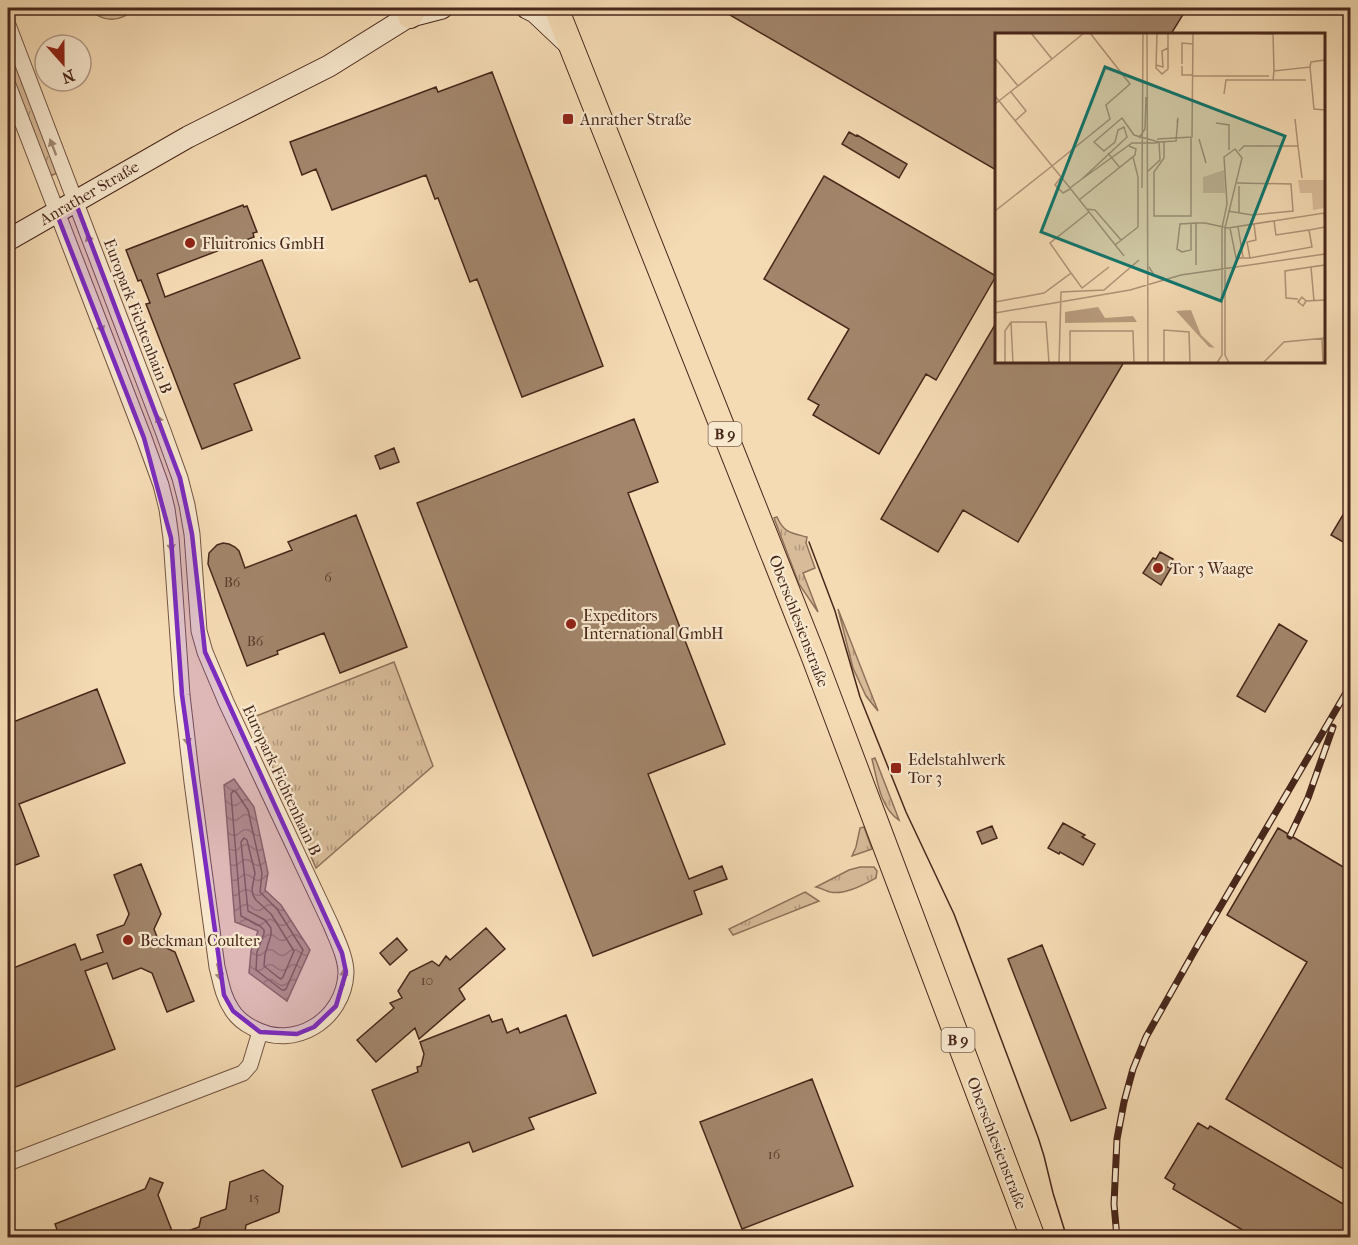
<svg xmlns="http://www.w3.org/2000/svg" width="1358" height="1245" viewBox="0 0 1358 1245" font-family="'IM FELL French Canon',serif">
  <defs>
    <pattern id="grass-tufts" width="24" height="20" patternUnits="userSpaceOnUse" patternTransform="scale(1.5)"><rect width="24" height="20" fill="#d8bc9a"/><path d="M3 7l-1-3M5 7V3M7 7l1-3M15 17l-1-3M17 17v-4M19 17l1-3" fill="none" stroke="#b1997d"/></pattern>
    <pattern id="water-waves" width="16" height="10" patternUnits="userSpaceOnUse" patternTransform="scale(1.5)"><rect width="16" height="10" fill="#ba9e80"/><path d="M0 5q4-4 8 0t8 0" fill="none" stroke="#998168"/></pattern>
  </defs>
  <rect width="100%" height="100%" fill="#f5dbb4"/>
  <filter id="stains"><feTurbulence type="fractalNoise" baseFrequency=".00333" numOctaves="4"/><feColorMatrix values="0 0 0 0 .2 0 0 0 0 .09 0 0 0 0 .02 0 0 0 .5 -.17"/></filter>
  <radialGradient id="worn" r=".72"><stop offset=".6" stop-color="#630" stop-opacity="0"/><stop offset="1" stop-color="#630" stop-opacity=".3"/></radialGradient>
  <path fill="url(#grass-tufts)" stroke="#90725a" stroke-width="1.5" d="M89 8H136C121 22 103 24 89 8Z
    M8 46 57 173 50 176 8 65Z
    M777 517C784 533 791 533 807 537L806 543 815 568 803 573 818 612 799 584 774 518Z
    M838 609 878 711 866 696 853 668Z
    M394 662 433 766 316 868 251 718Z
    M875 758 896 812 899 820C880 808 877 779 872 759Z
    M864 827 872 849 852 856 856 847 860 828Z
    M860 867H874L877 871 876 878C863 885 845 895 830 892 826 891 821 888 816 887L849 870Z
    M805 892 819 901 733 935 729 929Z"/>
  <path fill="url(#water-waves)" stroke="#8c6e58" stroke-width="1.5" d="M234 779 254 807 268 873 265 890 281 905 310 950 287 1001 249 973 251 951 258 931 235 922 224 785Z"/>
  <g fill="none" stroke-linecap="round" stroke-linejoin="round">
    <path stroke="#81624e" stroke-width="1.5" d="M233 791 236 792 248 810 262 873 260 892 277 909 303 950 286 989 284 990H282L256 970 257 952 264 934V930L260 926 241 916 231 794Z
      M244 838 247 840 255 873 252 889 253 895 256 900 271 914 294 951 283 977 281 979 279 978 264 966 265 954 271 935V928L265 920 248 911 241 842Z"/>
  </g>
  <path fill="#a2856b" stroke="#48271b" stroke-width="1.5" d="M718 8H1187L1171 34H996V170Z
    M492 72 603 366 522 397 477 279 470 282 438 198 435 199 426 175 332 210 316 169 302 175 290 142 436 87 438 92Z
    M849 132 856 136 857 135 907 164 899 178 842 144Z
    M824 176 996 276 936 380 926 374 879 454 813 415 819 405 808 399 849 329 764 279Z
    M243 205 244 207 247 206 257 232 253 233 254 237 157 274 165 297 262 260 300 358 234 384 252 430 202 449 146 304 150 303 141 280 138 281 126 250Z
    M996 323V362H1124L1018 542 963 510 938 552 881 519Z
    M634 419 658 482 628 493 725 744 648 774 689 879 722 866 727 879 694 891 702 914 593 956 417 503Z
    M394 448 399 462 380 469 375 456Z
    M1350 503V546L1331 535Z
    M356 515 407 647 340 673 324 633 277 651 278 654 247 666 208 564 209 553 217 545 223 543 229 544 235 547 239 551 245 568 292 550 288 542Z
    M1160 552 1173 559 1168 567 1171 568 1161 585 1143 573 1153 558 1156 559Z
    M1279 624 1307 641 1265 712 1237 696Z
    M97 689 125 763 19 804 39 856 8 868V724Z
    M1063 823 1085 835 1082 837 1095 844 1083 865 1060 852 1059 854 1048 848Z
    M992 826 997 838 982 844 977 832Z
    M1278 828 1350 871V1173L1226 1099 1307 962 1227 915Z
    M141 864 161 914 154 929 160 945 175 952 194 1001 167 1012 152 973 141 968 113 979 107 963 85 971 115 1049 8 1090V970L75 944 81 960 103 952 97 935 124 925 129 914 114 875Z
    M486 928 505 949 459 989 465 999 419 1039 415 1028 376 1062 357 1040 394 1008 390 1003 402 998 398 991 410 972 432 961 439 966 446 956 450 960Z
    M397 938 407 950 390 965 380 953Z
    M1042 945 1106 1108 1071 1121 1008 959Z
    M489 1015 492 1022 502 1019 507 1033 518 1028 520 1033 566 1015 596 1093 529 1118 534 1129 473 1152 469 1142 402 1167 372 1090 418 1072 417 1067 421 1066 424 1054 420 1042Z
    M812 1079 853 1186 742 1229 700 1122Z
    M1198 1123 1208 1129 1210 1126 1350 1208V1238H1256L1173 1189 1175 1184 1165 1178Z
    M263 1170 283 1186 279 1212 246 1225 244 1238H60L55 1224 145 1189 150 1178 163 1183 158 1195 174 1236 199 1227 201 1218 226 1209 230 1182Z"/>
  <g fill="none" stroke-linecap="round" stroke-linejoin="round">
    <g stroke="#735441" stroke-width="17">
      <path id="minor" d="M8 25 163 431 180 478 187 505 192 534 199 631 205 652 226 702 331 925C337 940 346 957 346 973 344 1020 294 1051 253 1028 245 1024 237 1018 232 1010 223 997 221 982 217 967L192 782 182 695 171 538 167 509 161 485 144 438 8 85
        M8 1163 243 1073 250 1065 260 1032"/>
    </g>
    <g stroke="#48271b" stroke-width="23">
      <path id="secondary" d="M527 8 535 12 571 46
        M411 16 442 8
        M8 240 188 137 329 66 422 8"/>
    </g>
    <g stroke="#48271b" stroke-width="26">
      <path id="primary" d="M556 8 813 655 1033 1238
        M410 16 415 8"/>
    </g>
    <use href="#minor" stroke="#f8e8ce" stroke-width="15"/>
    <use href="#secondary" stroke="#f8e8ce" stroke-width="21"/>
    <use href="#primary" stroke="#f5dbb4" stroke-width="24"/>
    <path stroke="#48271b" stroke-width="1.5" d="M809 542 835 611 860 697 906 812 954 914 1038 1137 1044 1156 1053 1193 1067 1238"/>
    <g stroke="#48271b" stroke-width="7">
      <path id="rail" d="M1290 836 1308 798 1333 727
        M1117 1238 1114 1204 1117 1139 1124 1102 1133 1069 1146 1037 1199 943 1350 686"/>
    </g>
    <use href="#rail" stroke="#f8e8ce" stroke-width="4.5" stroke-dasharray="14" stroke-linecap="butt"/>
  </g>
  <defs><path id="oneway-solid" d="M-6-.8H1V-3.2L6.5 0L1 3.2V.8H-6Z" transform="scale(1.5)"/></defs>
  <g fill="#a08874">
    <use href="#oneway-solid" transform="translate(53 147) rotate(-111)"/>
    <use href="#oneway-solid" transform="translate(90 242) rotate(-111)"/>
    <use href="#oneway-solid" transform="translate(100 325) rotate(69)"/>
    <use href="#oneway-solid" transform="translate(160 423) rotate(-111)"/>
    <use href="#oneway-solid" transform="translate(171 543) rotate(85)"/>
    <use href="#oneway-solid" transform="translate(187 737) rotate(83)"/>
    <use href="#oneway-solid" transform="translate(219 972) rotate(78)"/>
    <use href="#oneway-solid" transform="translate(344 977) rotate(-88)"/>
  </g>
  <path fill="#7b2cbf" fill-opacity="0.2" stroke="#7b2cbf" stroke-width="4.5" stroke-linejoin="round" d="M75 201 180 478 192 534 205 652 342 953 346 972 336 1006 314 1027 297 1034 260 1032 233 1011 224 995 182 695 171 538 144 438 56 212Z"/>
  <g fill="#8f2418" stroke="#f8e8ce" stroke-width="2">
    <rect x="562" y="113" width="12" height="12" rx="3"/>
    <circle cx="190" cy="243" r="6"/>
    <circle cx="1158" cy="568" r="6"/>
    <circle cx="571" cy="624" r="6"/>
    <rect x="890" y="762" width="12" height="12" rx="3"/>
    <circle cx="128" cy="940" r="6"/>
  </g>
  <g text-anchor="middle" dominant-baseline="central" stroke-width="4.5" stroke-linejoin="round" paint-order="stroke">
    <g font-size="14" fill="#5e3e2f">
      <text x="328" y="577">6</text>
      <text x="232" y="582">B6</text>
      <text x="255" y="641">B6</text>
      <text x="427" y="980">10</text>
      <text x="774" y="1154">16</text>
      <text x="254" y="1197">15</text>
    </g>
    <g fill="#f8e8ce" stroke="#7d6151" stroke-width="1.5">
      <rect x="708.5" y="422" width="33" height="24" rx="4.5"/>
      <rect x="941.5" y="1028" width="33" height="24" rx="4.5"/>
    </g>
    <g font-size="15" font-weight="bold" fill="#48271b">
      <text x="725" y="434">B 9</text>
      <text x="958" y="1040">B 9</text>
    </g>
    <g font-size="16" fill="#48271b" stroke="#f8e8ce" text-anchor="start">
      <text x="580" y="119">Anrather Straße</text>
      <text x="202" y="243">Fluitronics GmbH</text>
      <text x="1170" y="568">Tor 3 Waage</text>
      <text x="583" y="615">Expeditors<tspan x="583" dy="18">International GmbH</tspan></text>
      <text x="908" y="759">Edelstahlwerk<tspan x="908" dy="18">Tor 3</tspan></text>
      <text x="140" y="940">Beckman Coulter</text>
    </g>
    <g font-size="16" fill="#48271b" stroke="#f8e8ce">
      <text transform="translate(89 193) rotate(-30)">Anrather Straße</text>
      <text transform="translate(138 316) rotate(69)">Europark Fichtenhain B</text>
      <text transform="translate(799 621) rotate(69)">Oberschlesienstraße</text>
      <text transform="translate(282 780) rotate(65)">Europark Fichtenhain B</text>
      <text transform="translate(997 1143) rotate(69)">Oberschlesienstraße</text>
    </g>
  </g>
  <g transform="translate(995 33)">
    <rect width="330" height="330" fill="#f5dbb4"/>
    <path d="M229 137 230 160H208V144ZM303 147H330V180L329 175 318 177 317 160H305Z" fill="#d8bc9a"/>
    <path d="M103 274 110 285 138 283 142 289 70 290V279ZM196 277 206 302 220 315 214 314 181 278Z" fill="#ba9e80"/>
    <path fill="none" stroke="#b09377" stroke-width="1.5" d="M152 0 153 330M162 0 161 35 167 41 173 36V0M253 0 278 1M278 0 279 38 315 34 319 76 330 77M0 25 23 53M57 26 89 0M187 31V10L198 11M161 32 168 34 167 18 173 15M187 33V42H198M315 34 316 29 330 27M279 38 278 47H311M198 43H274M16 59 31 78 20 88M229 61 231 47H278M0 63 75 155 87 146M0 71 57 26 36 0M300 86 303 113M221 90 234 92V117M144 105 150 96 151 64M162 106 197 104 198 0M204 106 211 130M169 109V125L159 139V183H196V105M244 118 249 113H303L307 145M113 120 125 135M57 133 115 86 111 72 135 51 95 0M152 139 165 127 164 109 139 102 127 85 99 109 109 118 120 109 123 97 129 94 132 104 87 146 137 110H160L164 109 181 108 183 85 182 90M66 144 60 152 68 160 75 156M244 153V179M75 155 129 223M147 155 148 0M84 167 140 122 141 116 134 113M91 176 100 177 126 207M0 178 57 133M233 178 257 182 298 178 296 151 242 150M279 188 281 202 314 197M201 190V232M196 191V217L187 219 182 216 185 191 201 190H210L233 195 329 180 330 189M243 194 248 224M235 195 241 225H255L252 209 261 207 259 191M120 212 143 194V144L138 124M255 225 317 214 314 197 330 194M154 234 159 242 169 245M76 240 87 255 114 234M303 266 291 265 290 238 316 234M311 268 307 264 303 269 308 273 311 268 330 267M319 268 316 234 330 232M0 269 49 260 76 240 55 210 94 179M0 280 135 257 186 242 330 221M16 289H51L54 330M16 290 18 330M327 305 328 330M10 330V298L16 289M64 330 66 259 109 257 144 227M75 330V298H138L139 330M169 330V297L194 299 195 330M222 330 227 322V195L232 171 229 124 240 116 247 125 230 195V322L234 330M268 330 289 309 330 305"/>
    <path fill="#0f766e" fill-opacity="0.15" stroke="#0f766e" stroke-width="3" d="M110 34 290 103 226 268 46 199Z"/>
    <rect width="330" height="330" fill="none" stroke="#48271b" stroke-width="3"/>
  </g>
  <rect width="1358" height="1245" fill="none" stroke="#f5dbb4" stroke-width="30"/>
  <rect x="9" y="9" width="1340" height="1227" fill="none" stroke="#48271b" stroke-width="3"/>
  <rect x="15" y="15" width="1328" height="1215" fill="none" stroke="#48271b" stroke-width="1.5"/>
  <g transform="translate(63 63) rotate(159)"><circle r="28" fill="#f8e8ce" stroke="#b29b86" stroke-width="1.5"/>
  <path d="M0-4.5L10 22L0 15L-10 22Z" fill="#8f2418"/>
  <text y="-9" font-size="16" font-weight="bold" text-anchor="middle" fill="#48271b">N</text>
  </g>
  <rect width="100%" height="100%" filter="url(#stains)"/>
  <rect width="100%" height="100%" fill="url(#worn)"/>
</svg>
